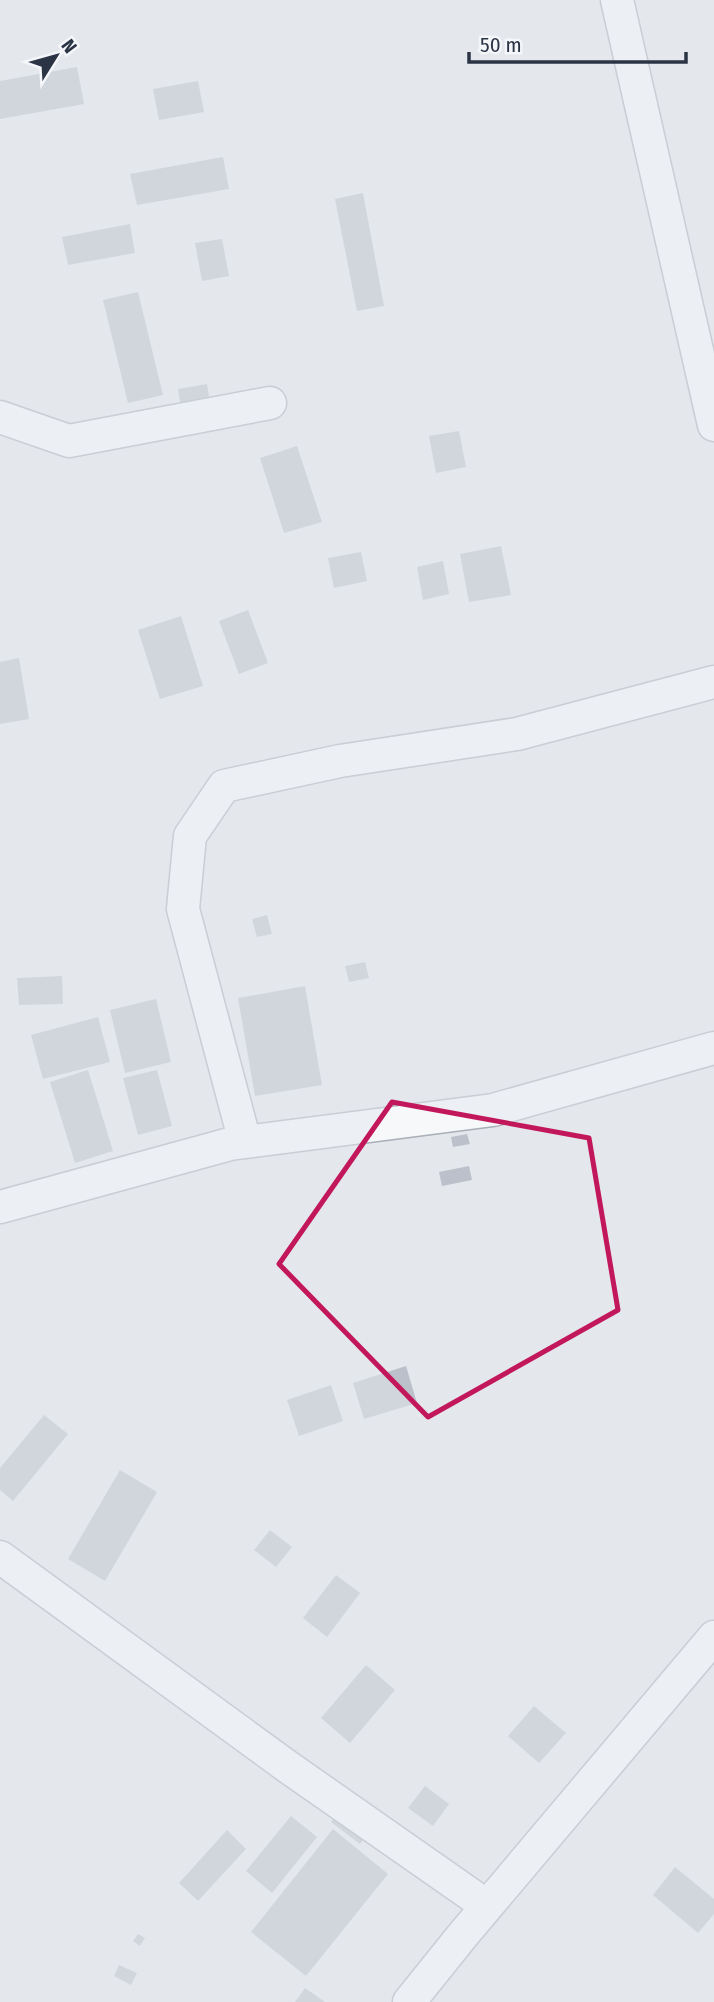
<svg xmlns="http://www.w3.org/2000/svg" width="714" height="2002" viewBox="0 0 714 2002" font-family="'Fira Sans Condensed',sans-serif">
  <rect width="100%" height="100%" fill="#e4e7ec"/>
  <path fill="#bbc0ca" d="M77 67 84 104 0 119V81Z
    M198 81 204 112 159 120 153 89Z
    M223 157 229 189 137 205 130 174Z
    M363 193 384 306 357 311 335 199Z
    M130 224 135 253 68 265 62 237Z
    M222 239 229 276 202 281 195 243Z
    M138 292 163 395 128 403 103 300Z
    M207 384 211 408 182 413 178 389Z
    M459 431 466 467 436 473 429 436Z
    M297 446 322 522 284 533 260 458Z
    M501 546 511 595 469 602 460 554Z
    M361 552 367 581 334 588 328 558Z
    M443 561 449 594 423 600 417 567Z
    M248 610 268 663 239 674 219 621Z
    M181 616 203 686 160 699 138 630Z
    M19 658 29 719 0 724V662Z
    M267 915 272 934 257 937 252 919Z
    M365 962 369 978 349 982 345 966Z
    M62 976 63 1004 19 1005 17 978Z
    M305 986 322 1085 255 1096 238 998Z
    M156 999 171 1062 125 1073 110 1010Z
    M98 1017 110 1062 43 1079 31 1035Z
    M88 1070 113 1151 75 1163 50 1082Z
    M157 1070 172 1126 138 1135 123 1078Z
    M467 1134 470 1144 453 1147 451 1137Z
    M469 1166 472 1180 442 1186 439 1172Z
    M406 1366 417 1403 364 1419 353 1383Z
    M331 1385 343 1421 299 1436 287 1400Z
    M44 1415 68 1434 13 1501 0 1490V1468Z
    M120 1470 157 1492 105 1581 68 1559Z
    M270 1530 292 1547 276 1567 254 1550Z
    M336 1575 360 1593 327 1637 303 1618Z
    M366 1665 395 1690 350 1743 321 1718Z
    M534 1706 566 1733 539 1763 508 1736Z
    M425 1786 449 1804 433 1826 408 1808Z
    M339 1812 367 1834 360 1844 331 1822Z
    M291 1816 317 1837 272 1893 246 1871Z
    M333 1829 388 1874 306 1976 251 1932Z
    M227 1830 246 1849 198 1901 179 1883Z
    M675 1867 714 1899V1914L698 1933 653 1895Z
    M138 1934 145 1938 140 1946 133 1941Z
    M119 1965 137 1973 131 1985 114 1976Z
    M305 1988 325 2002H295Z"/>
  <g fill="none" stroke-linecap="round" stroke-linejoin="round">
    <g stroke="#a9aeb7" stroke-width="35">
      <path id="minor" d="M617 0 714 425
        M0 417 69 441 270 403
        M245 1142 183 909 190 836 224 786 340 761 517 734 714 682
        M0 1207 230 1144 493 1110 714 1048
        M0 1557 288 1767 487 1906
        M409 2002 462 1936 714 1637"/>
    </g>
    <use href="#minor" stroke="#f7f8fa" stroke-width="32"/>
  </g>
  <path d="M0 0H714V2002H0ZM392 1102 589 1138 618 1310 428 1417 279 1264Z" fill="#e4e7ec" fill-opacity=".55" fill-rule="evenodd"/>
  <path fill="none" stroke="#c2185b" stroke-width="5" stroke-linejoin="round" d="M392 1102 589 1138 618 1310 428 1417 279 1264Z"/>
  <g transform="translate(56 56) rotate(53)" stroke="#f4f6f9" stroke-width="5" paint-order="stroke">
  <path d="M0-5L12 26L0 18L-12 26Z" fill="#2b3445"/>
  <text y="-10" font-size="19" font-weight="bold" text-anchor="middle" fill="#2b3445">N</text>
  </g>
  <path d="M469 52v10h217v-10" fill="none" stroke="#2b3445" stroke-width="3.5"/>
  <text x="480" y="52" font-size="21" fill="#2b3445" stroke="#f4f6f9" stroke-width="5" paint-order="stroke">50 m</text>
</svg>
